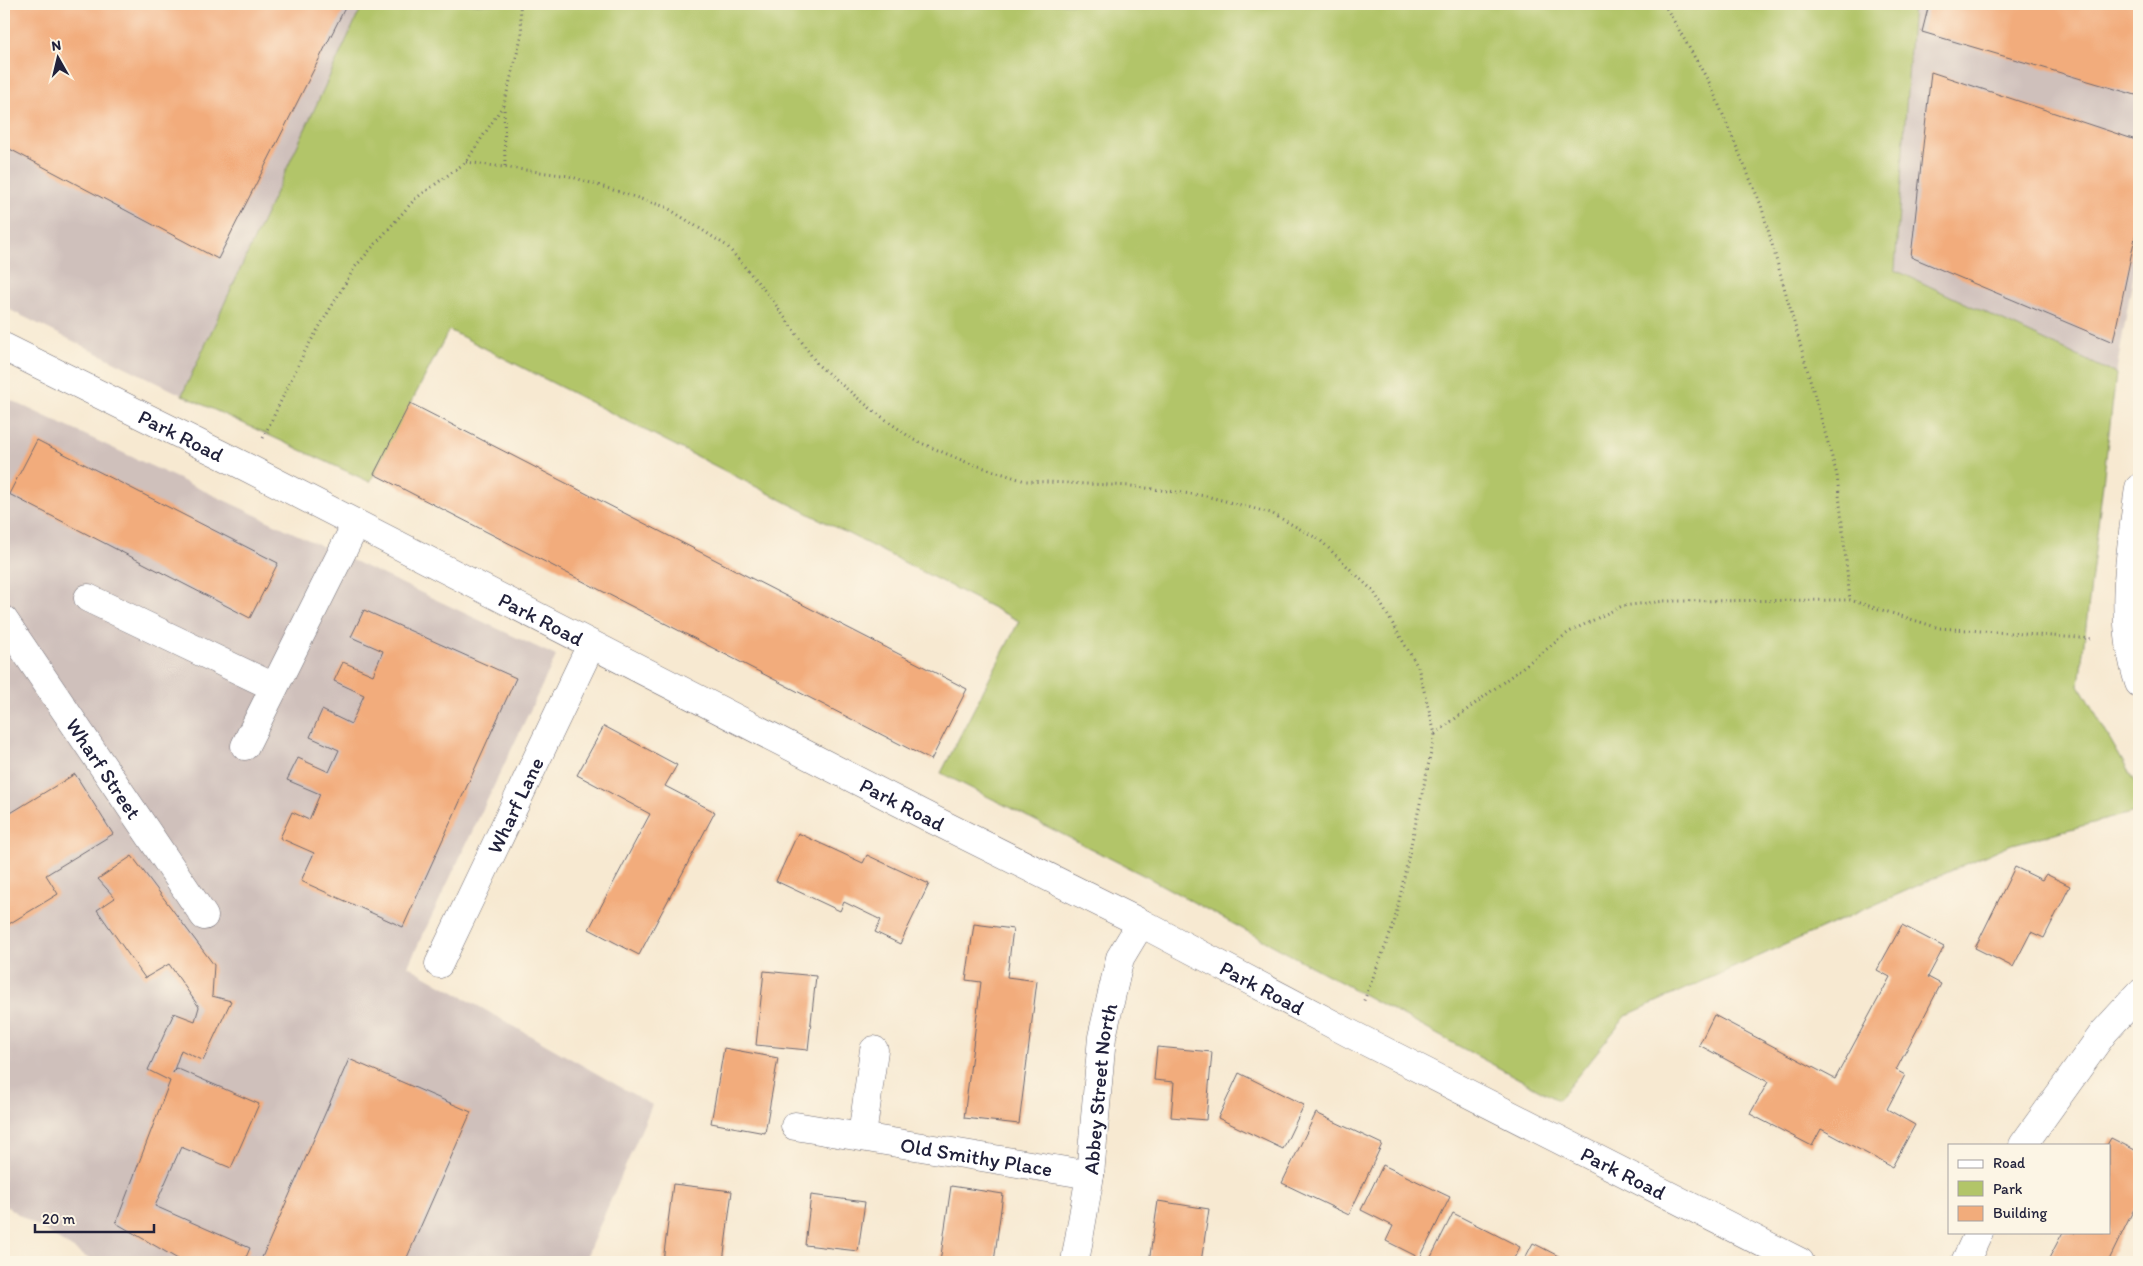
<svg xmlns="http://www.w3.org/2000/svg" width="2143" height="1266" viewBox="0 0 2143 1266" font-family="Itim,sans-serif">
  <rect width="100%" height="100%" fill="#fcf5e5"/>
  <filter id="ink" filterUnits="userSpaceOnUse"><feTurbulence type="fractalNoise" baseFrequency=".02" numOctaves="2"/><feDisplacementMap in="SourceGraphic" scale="10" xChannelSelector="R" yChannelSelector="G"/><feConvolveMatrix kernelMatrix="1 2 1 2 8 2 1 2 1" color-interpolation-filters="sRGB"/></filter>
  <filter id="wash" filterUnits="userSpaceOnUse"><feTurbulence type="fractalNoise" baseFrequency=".0096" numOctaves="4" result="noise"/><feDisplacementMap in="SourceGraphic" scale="20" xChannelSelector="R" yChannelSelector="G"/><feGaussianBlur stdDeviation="1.12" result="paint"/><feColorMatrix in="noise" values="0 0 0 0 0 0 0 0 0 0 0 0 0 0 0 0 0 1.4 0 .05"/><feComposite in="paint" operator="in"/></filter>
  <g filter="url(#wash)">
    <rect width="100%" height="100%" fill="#f7e9d1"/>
    <path fill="#cfc0bb" d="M4 4H363L182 395 4 307Z
      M1913 4H2139V242L2116 374 1895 270Z
      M4 397 556 656 408 966 652 1105 584 1262H94L4 1205Z"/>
    <path fill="#b2c569" stroke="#6a7452" d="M363 4H1913L1895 270 2116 374 2079 685 2139 790V811L2009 845 1627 1015 1558 1100 1147 877 941 773 1019 621 449 330 370 482 182 395Z"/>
    <g id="blocks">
      <path fill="#f2ac7b" d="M4 4H347L218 259 4 146Z
        M1929 4H2139V96L1922 32Z
        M1931 72 2139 141V218L2113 342 1911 257Z
        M410 403 967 689 931 760 374 474Z
        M37 440 278 563 250 618 9 494Z
        M364 610 516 678 403 927 301 881 314 853 280 838 292 812 309 820 320 794 287 780 298 758 329 772 339 750 310 737 322 710 351 724 364 695 334 681 343 662 373 675 383 651 351 637Z
        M604 726 677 765 665 786 715 812 639 955 589 929 650 814 577 775Z
        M75 774 113 834 46 875 58 894 4 927V817Z
        M798 833 863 863 867 855 929 884 900 944 875 932 881 920 844 902 840 911 776 881Z
        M132 856 214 965 212 996 231 1001 203 1061 181 1050 173 1073 176 1068 259 1104 231 1168 181 1147 155 1206 250 1248 244 1262H183L116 1223 170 1081 148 1070 174 1013 195 1021 199 1007 169 964 145 978 97 910 115 898 98 879Z
        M2015 867 2042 880 2046 874 2070 886 2044 938 2031 932 2013 967 1975 948Z
        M974 924 1013 929 1007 977 1037 981 1019 1124 964 1118 981 982 966 980Z
        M1902 925 1944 947 1928 977 1941 984 1896 1070 1905 1075 1887 1109 1915 1125 1892 1167 1821 1129 1812 1146 1750 1114 1768 1082 1699 1045 1714 1015 1835 1079 1890 977 1877 970Z
        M764 971 816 976 808 1050 756 1045Z
        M1157 1047 1212 1052 1206 1120 1171 1117 1174 1082 1154 1080Z
        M724 1048 778 1058 765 1133 711 1123Z
        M349 1059 471 1112 405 1262H260Z
        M1239 1073 1304 1105 1283 1149 1218 1118Z
        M1316 1113 1382 1144 1349 1215 1282 1183Z
        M2111 1138 2139 1152V1212L2134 1209 2108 1262H2047L2063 1232H2109V1145H2107Z
        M1383 1165 1450 1197 1420 1258 1386 1241 1393 1226 1361 1210Z
        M673 1184 732 1191 723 1262 663 1261Z
        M951 1186 1003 1194 994 1262H940Z
        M811 1195 865 1202 858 1251 805 1245Z
        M1158 1201 1209 1209 1201 1262H1149Z
        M1453 1213 1520 1247 1512 1262H1437L1430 1259Z
        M1533 1243 1570 1262H1523Z"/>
    </g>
  </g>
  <g filter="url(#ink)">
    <use href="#blocks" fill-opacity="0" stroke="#6d6870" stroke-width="1"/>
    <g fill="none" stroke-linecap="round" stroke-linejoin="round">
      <g stroke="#6d6870" stroke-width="29">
        <g id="minor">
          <path id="s1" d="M4 347 248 468 934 820 1141 923 1351 1034 1800 1262"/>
          <path d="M2139 488C2130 553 2118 619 2139 683"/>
          <path d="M88 598 274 687"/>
          <path id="s2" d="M4 620 204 916"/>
          <path d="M245 746 356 524"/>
          <path id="s3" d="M439 964 591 645"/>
          <path id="s4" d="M795 1126 1090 1175"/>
          <path d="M862 1136 874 1050"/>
          <path d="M2023 1145 2104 1032 2139 994"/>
          <path id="s5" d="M1075 1262 1090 1175 1102 1037 1120 958 1141 923"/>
          <path d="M1965 1262 1979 1232"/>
        </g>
      </g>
      <path stroke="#6d6870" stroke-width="3" stroke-dasharray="1 4" stroke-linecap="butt" d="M1664 4 1710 84 1761 205 1837 475 1850 600
        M504 105 505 166
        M466 162 569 176 666 207 727 246 771 298 818 365 871 409 914 440 966 462 1025 481 1131 486 1206 496 1271 513 1320 540 1374 592 1418 667 1435 734 1394 924 1363 1003
        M263 438 305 351 355 267 415 199 466 162 504 104 522 34 520 4
        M1435 734 1569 632 1622 606 1665 601 1850 600 1939 628 2094 639"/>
      <use href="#minor" stroke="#fff" stroke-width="28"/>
    </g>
  </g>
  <g text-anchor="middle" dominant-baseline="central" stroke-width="4" stroke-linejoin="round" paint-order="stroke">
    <g font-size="21" fill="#22223b" stroke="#fcf5e5">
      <text stroke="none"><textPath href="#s1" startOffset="198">Park Road</textPath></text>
      <text stroke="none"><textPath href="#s1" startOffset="602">Park Road</textPath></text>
      <text stroke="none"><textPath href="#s2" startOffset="179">Wharf Street</textPath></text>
      <text stroke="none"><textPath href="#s3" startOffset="176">Wharf Lane</textPath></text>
      <text stroke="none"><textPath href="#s1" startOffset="1008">Park Road</textPath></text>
      <text stroke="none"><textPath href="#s1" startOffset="1412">Park Road</textPath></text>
      <text stroke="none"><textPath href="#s5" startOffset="175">Abbey Street North</textPath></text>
      <text stroke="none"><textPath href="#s4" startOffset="184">Old Smithy Place</textPath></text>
      <text stroke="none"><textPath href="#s1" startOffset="1818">Park Road</textPath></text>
    </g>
  </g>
  <rect width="2143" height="1266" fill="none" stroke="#fcf5e5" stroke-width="20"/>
  <rect x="1948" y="1144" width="162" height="90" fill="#fcf5e5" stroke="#a5a1a1"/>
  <rect x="1958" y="1160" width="25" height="8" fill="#ffffff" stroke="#a5a1a1"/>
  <text x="1993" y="1168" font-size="15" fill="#22223b">Road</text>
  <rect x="1958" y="1181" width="25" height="15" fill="#b2c569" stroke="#a5a1a1"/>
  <text x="1993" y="1194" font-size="15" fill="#22223b">Park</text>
  <rect x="1958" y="1206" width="25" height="15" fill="#f2ac7b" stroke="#a5a1a1"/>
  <text x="1993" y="1218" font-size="15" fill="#22223b">Building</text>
  <g transform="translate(58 58) rotate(352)" stroke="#fcf5e5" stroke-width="4" paint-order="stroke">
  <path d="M0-4L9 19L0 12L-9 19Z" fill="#22223b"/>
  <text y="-8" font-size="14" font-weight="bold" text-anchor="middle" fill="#22223b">N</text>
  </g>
  <path d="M35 1224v8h119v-8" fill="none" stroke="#22223b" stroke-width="2.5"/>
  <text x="42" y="1224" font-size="15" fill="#22223b" stroke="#fcf5e5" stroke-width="4" paint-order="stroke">20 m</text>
</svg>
